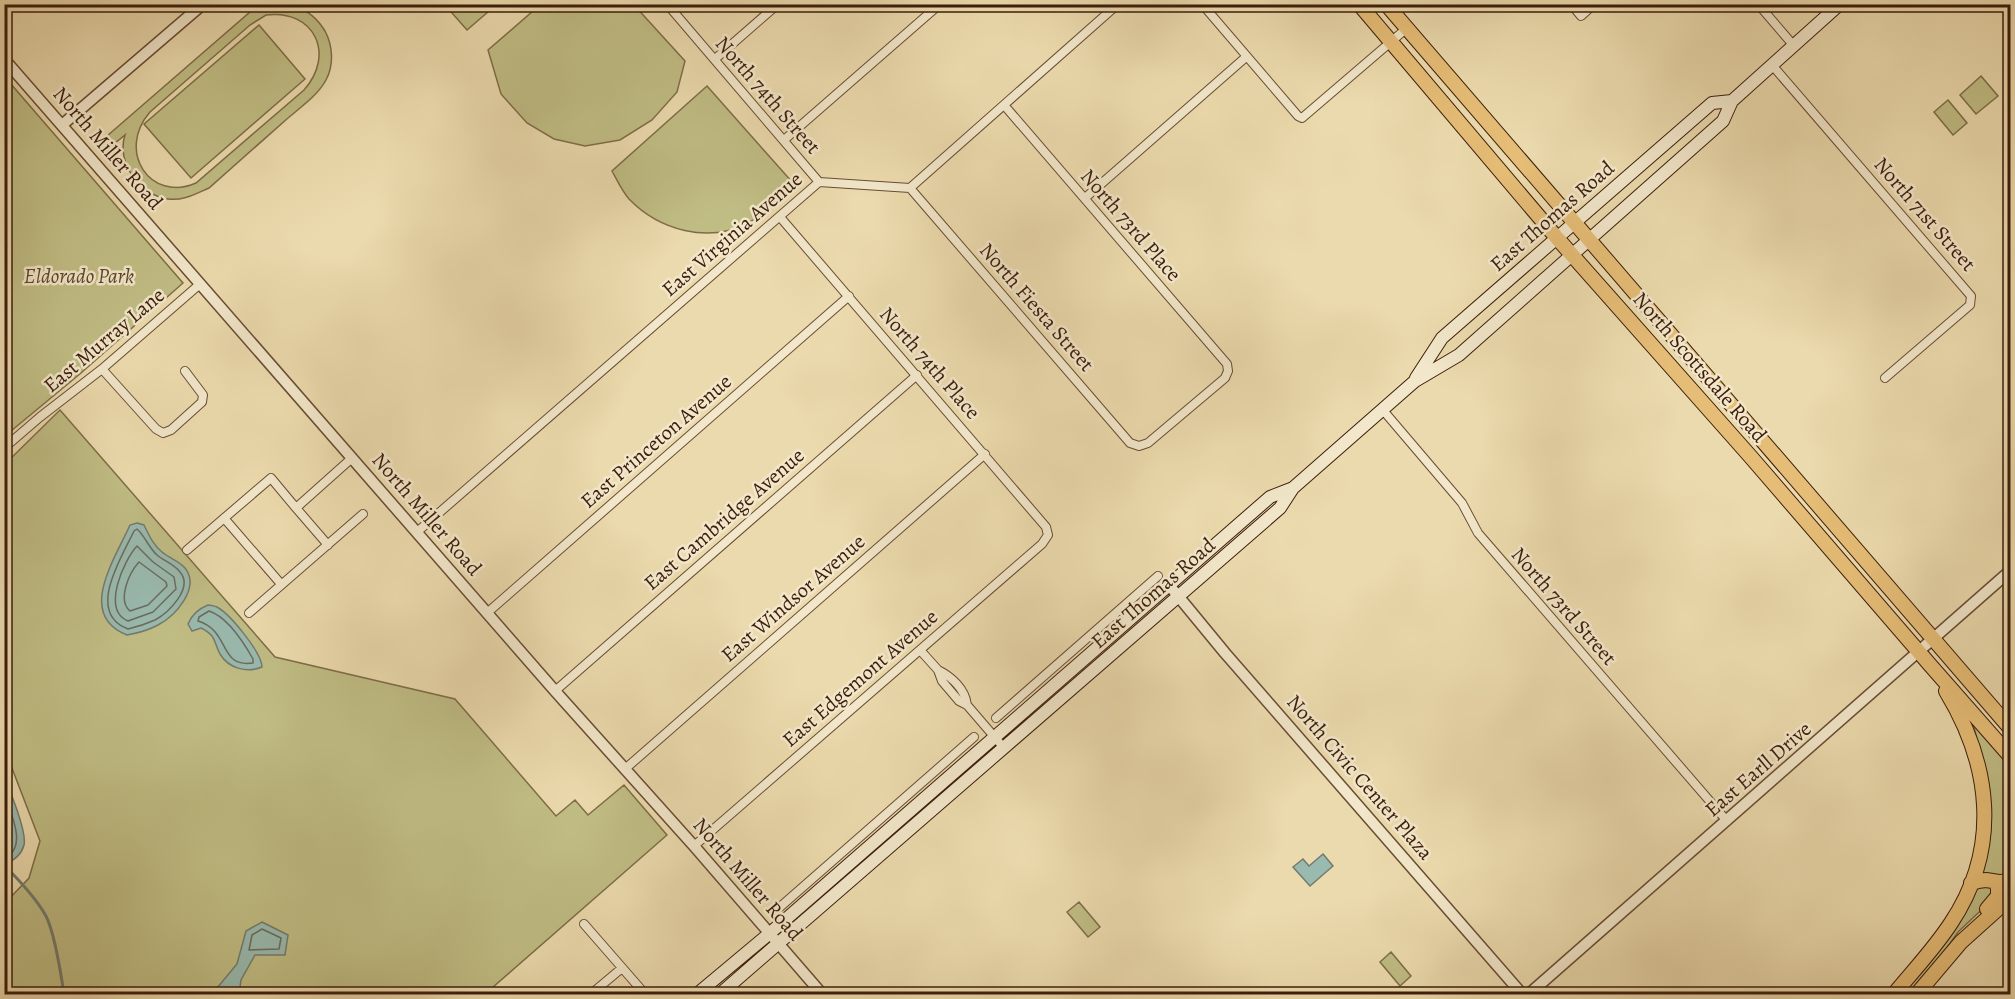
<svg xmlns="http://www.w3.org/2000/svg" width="2015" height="999" viewBox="0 0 2015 999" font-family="Alegreya,serif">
  <rect width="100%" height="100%" fill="#ebdaad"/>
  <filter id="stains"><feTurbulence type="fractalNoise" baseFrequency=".00333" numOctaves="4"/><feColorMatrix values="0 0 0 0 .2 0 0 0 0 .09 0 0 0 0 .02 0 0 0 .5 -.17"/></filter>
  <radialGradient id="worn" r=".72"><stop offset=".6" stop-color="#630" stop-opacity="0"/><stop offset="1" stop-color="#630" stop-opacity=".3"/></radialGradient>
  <path fill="#c0bd84" stroke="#7e6d48" stroke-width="1.5" fill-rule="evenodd" d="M541 4 634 5 685 61 677 92 652 120 620 140 585 146 554 139 527 123 501 94 488 50Z
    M258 5C287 4 308 3 325 31 333 46 334 65 326 80 318 95 301 107 288 118 261 142 235 165 209 188 195 194 183 201 168 199 139 195 116 162 125 135L114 144 107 136ZM266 15C314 9 336 54 304 90L196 183C150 203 116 151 150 112L250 25Z
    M445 5H496L467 30Z
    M259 25 305 79 191 178 144 124Z
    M4 76 183 283 81 373 5 436Z
    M1981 76 1998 96 1976 114 1960 95Z
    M707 86 793 183C779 198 766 214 748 223 708 244 659 230 629 199 622 191 617 180 612 171Z
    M1948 100 1967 123 1953 135 1934 112Z
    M60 410 275 657 455 699 556 816 575 800 588 815 624 785 667 835 485 994H5V903L29 878 40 841 5 750V464Z
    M1973 724 1976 725 2010 763V891L2003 897 1991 901 1958 932 1935 965 1911 994H1902L1954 930 1975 892 1987 775Z
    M1079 902 1100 927 1088 937 1067 912Z
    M1391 952 1411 976 1400 986 1380 962Z"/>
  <path fill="#99baaf" stroke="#747b6e" stroke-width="1.5" d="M137 523 144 525C149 535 153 545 162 552 169 558 179 561 185 568 201 588 175 616 158 625 149 630 138 633 127 635 76 615 115 559 130 525Z
    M208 605C211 605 214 606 217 607 230 614 262 653 262 667 247 673 229 669 220 654 213 641 217 636 201 628L192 631 188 624C192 614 198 609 208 605Z
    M4 777C10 790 27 832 24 845 21 856 13 861 5 864Z
    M1323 854 1333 866 1310 886 1293 867 1303 859 1309 866Z
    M262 922 288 935 285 955H255L241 980 239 994H212L237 964 246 931Z"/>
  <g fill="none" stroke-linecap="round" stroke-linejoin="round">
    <path stroke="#6a6c5e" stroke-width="1.5" d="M137 529C145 536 149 548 157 555 164 561 174 564 180 572 194 588 168 613 155 620 146 624 137 627 128 629 85 613 122 557 134 531Z
      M137 546 153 562 174 577 176 589 153 612 128 621C101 610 124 560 137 546Z
      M139 562 166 582 167 586 148 605 130 611C117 600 129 573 139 562Z
      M209 611C228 617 244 643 253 659V663C218 668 231 631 198 621L199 617Z
      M4 794C10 811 29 848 4 858
      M262 929 281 938 279 949 249 950 252 935Z"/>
    <path stroke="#747b6e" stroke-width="3" d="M4 479 11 469 6 463
      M4 865C19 880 36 898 46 916 55 934 61 974 64 994"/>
    <g stroke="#684c34" stroke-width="10">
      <path id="minor" d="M667 4 819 182
        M1202 4 1298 116 1302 118 1407 28
        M1571 4 1581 16 1594 4
        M1758 4 1794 46
        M715 59 778 4
        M1772 65 1971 296 1970 305 1885 378
        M784 140 940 4
        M910 188 1130 443 1139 446 1148 443 1225 378 1228 371 1227 364 1004 105
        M1085 198 1246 57
        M102 369 156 429 163 433 171 430 202 402 203 395 185 371
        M1382 409 1462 503 1478 533 1727 821
        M4 448 40 417 102 369 200 284
        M296 508 328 545
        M224 518 281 584
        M417 532 819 182 910 188 1118 4
        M187 550 271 478 296 508 352 458
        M249 613 363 514
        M487 613 849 296
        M920 650 938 670 942 681 959 701 967 705 1004 748
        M938 670C952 677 965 689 967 705
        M555 691 917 375
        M996 718 1158 576
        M625 769 985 454
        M694 846 1042 544 1048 535 1046 527 780 217
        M780 907 974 737
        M584 924 645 994
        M591 994 622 968"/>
    </g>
    <g stroke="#684c34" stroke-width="13">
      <path id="tertiary" d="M4 59 555 691 694 846 822 994
        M62 125 203 4
        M1169 585 1225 653 1522 994
        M1529 994 2010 571"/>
    </g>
    <g stroke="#3c1d0c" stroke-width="14">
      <path id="secondary" d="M1416 378 1442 338 1712 103 1732 101
        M697 994 770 933 1270 497 1293 488
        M720 994 1280 508 1293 488 1415 381 1459 355 1723 121 1732 101 1840 4"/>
    </g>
    <g stroke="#3c1d0c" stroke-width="16">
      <path id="primary" d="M1359 4 1557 238 1750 456 1931 666 2010 756
        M1386 4C1595 245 1802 487 2010 728
        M1971 883C1976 882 1981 880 1986 880 1997 881 2001 885 2010 878
        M1987 909 1998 896V888L1996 883
        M1894 994C1913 971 1934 949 1951 923 2001 848 1991 765 1946 691
        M1917 994 1961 942 2010 898"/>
    </g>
    <use href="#minor" stroke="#f2e7ca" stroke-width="8"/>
    <use href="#tertiary" stroke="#f2e7ca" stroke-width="10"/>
    <use href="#secondary" stroke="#f2e7ca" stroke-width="12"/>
    <use href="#primary" stroke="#e6bd76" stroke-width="14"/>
  </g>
  <g text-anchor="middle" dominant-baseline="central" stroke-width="5" stroke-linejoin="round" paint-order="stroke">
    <g font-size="21" fill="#3c1d0c" stroke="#f2e7ca">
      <text transform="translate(768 95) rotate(49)">North 74th Street</text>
      <text transform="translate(108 148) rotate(49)">North Miller Road</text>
      <text transform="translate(1925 214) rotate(49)">North 71st Street</text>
      <text transform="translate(1552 216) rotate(-41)">East Thomas Road</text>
      <text transform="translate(1131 225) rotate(49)">North 73rd Place</text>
      <text transform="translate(732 234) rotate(-41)">East Virginia Avenue</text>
      <text transform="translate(1037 307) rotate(49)">North Fiesta Street</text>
      <text transform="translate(104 340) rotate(-40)">East Murray Lane</text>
      <text transform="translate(930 363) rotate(49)">North 74th Place</text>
      <text transform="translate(1700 367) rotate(49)">North Scottsdale Road</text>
      <text transform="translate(656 441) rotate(-41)">East Princeton Avenue</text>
      <text transform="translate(427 514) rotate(49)">North Miller Road</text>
      <text transform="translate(724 519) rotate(-41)">East Cambridge Avenue</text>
      <text transform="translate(1153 593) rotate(-41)">East Thomas Road</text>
      <text transform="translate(793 598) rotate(-41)">East Windsor Avenue</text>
      <text transform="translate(1564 606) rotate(49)">North 73rd Street</text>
      <text transform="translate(860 678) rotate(-41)">East Edgemont Avenue</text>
      <text transform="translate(1758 769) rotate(-41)">East Earll Drive</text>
      <text transform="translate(1360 777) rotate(49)">North Civic Center Plaza</text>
      <text transform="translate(748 879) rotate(49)">North Miller Road</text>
    </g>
    <g font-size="21" font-style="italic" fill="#5d452a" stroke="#f2e7ca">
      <text x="79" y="276">Eldorado Park</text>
    </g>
  </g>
  <rect width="2015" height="999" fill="none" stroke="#ebdaad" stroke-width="24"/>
  <rect x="6" y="6" width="2003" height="987" fill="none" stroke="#3c1d0c" stroke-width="3"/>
  <rect x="12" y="12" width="1991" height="975" fill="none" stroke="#3c1d0c" stroke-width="1.5"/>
  <rect width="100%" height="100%" filter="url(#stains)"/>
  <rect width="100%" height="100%" fill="url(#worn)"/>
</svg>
